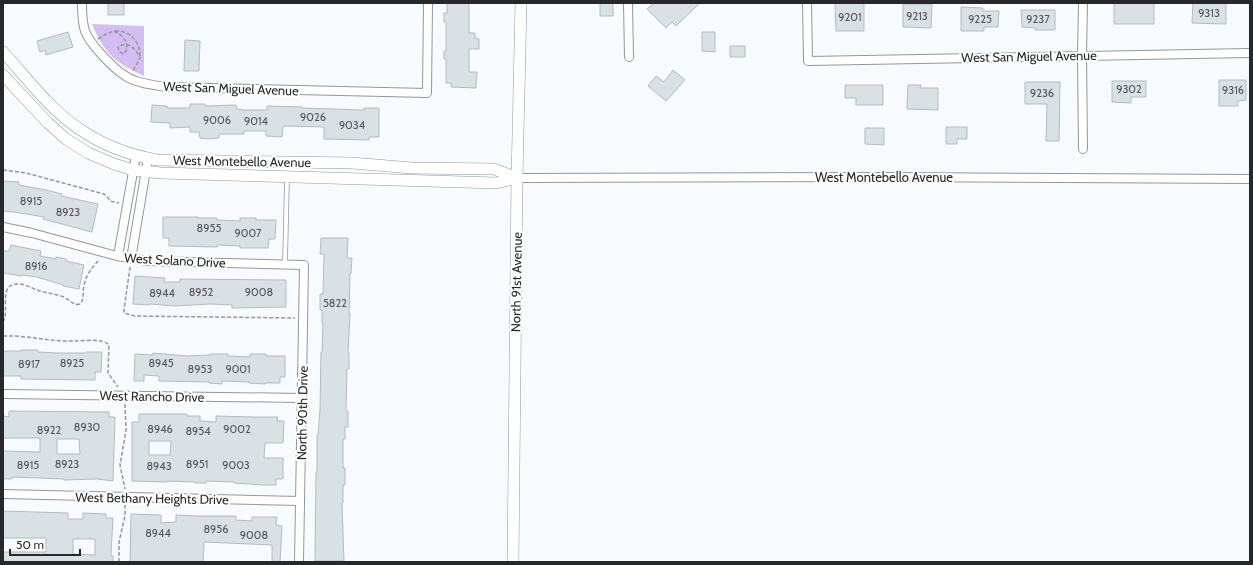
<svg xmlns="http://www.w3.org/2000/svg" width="1253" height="565" viewBox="0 0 1253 565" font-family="Cabin,sans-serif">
  <rect width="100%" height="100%" fill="#f8fbfe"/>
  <path fill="#d3bdf3" d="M92 24 144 26V76C115 63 104 53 92 24Z"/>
  <path fill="#dae1e5" stroke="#b4bbbf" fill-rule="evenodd" d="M108 3H124V15H108Z
    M447 3H469V33H475V38L479 39V49H469V72H477L476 88 451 87V83H446V59H444V51H446V22H444V13H447Z
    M600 3H613V16H600Z
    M654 3H700L676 26 672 22 666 28 647 9Z
    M835 3H864V31H836Z
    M1114 3H1154V24H1114Z
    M1193 3H1226V24L1192 23Z
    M903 4H932L931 28 903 27Z
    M961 7 983 8V11H999L998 27H984V31H961Z
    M1021 10H1055V30H1035V28L1022 27Z
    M68 32 73 47 46 55 45 50 40 52 37 41Z
    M702 32H715V52L702 51Z
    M185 40 200 41 199 71H184Z
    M730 46H745V57H730Z
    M673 70 685 80 666 101 648 86 656 76 664 82Z
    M1219 80H1246V100L1238 101V106H1219Z
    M1112 81H1146V97H1131V103L1112 102Z
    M1025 82H1060L1059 141H1046L1047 104H1025Z
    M845 85H883V105H856V98H845Z
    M908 85H921L920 88H938V110L907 109Z
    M190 104H205V106L236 105 237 109 244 110H267V106L302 107V108L364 110V108H379V137H369V140L324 139V127L283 126 282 137 266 136V131H244V134H219V138L209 139 200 138 199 132H190V127L170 128V123L151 122 152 105 167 106V108H190Z
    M946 127H967V139H957V144H946Z
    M865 128H884V145L865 144Z
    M3 181 19 182V185L46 190 62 194 61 196 98 204 92 232 43 219 44 217 14 212 3 211Z
    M163 217H198V218H217V220L240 221V218H256V220H276L275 239H269L268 248H240V246L217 245V247L169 246V238H163Z
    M321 238H348L347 258H352L351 274H350L349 314H350L348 353H349V369H347L346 410 348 411V427H345V439H343V468H345V485H343V503H342L344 561H315L316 472H317V435H318L320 410 321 352H322L323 324 322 323V310H320V294H323L324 254H320Z
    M11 245 41 251 40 256 56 259V257L66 259V261L84 265 79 289 63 286V285L37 277 22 275 21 276 3 273V251H9Z
    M135 276 165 278 164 282H180V279L286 280V307L232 308V305L210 304 174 306 150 304 149 305 133 304Z
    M21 350H38V352L59 353H86V352H102L101 372H95V380L21 379V376H3V351H21Z
    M153 353 187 356 210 355V354H228V356L250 357V354H266V356H285V377H280V383H265V384L249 383V382L222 381V384L209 383V382L159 381V376L144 375V381H134L135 354 153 355Z
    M9 411 109 412V417H115L113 481 97 479 64 480V479L12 477V479H3V451L40 452V438H3V416L9 417ZM57 439H79L80 454H57Z
    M139 414H187V416H200V421L216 422V416L254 417H278L277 421H284L283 443H265L264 458H283V479H276V485H263L234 483V482L206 481V483H195V482L167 481V482L132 481V422H139ZM149 441H171L170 455H149Z
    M3 511 68 513V519H83V513L106 514V518H113L111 553V556H113V562H3V552H46V538H3ZM73 539H95V555L73 554Z
    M131 514 161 515V523L176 522V515L198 516H236V520L252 521V517H277L276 525 282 526 280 562H272V545L204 542 203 562H130Z"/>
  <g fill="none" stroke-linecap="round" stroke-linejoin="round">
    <g stroke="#92979c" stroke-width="5.5">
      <path id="lane" d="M285 264 287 178"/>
    </g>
    <g stroke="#92979c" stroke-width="10">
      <path id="street" d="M82 3C82 12 82 22 85 31 89 43 113 68 124 75 135 83 153 85 166 87L427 93 428 3
        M628 3 629 57
        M807 3 808 61 1250 53
        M1083 149 1082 55 1083 3
        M517 178 884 177 1250 179
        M3 227 32 233 117 256 148 261 304 265 299 562
        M118 256 136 155
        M131 259 148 158
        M3 394 302 398
        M3 494 300 501"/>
    </g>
    <g stroke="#92979c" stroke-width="12">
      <path id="secondary" d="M3 52C28 79 50 110 81 130 104 146 130 155 157 160L352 163 412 168 494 169 517 178
        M3 75 48 123 66 139 88 153 114 164 133 170 161 173 496 183 517 178
        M513 562 517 178 521 3"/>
    </g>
    <path stroke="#95979a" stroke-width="1.5" stroke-dasharray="4 2" stroke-linecap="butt" d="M115 31C130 30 140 42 140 56
      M98 39 106 34 114 31C123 36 129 41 126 51L123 54 119 51 118 47C128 40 136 49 140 58L133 71
      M3 170 26 173 104 194 107 196 110 201 119 203
      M130 267 124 310V313L135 316 295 318
      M3 322C9 313 1 293 10 286 13 284 16 284 19 284 26 284 33 289 40 291 48 293 56 294 64 297 70 300 74 306 80 304 85 299 82 292 84 286 85 276 92 268 98 261
      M3 336C27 335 50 342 74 341 84 341 103 338 109 345L108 373 118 387
      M125 404 126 430 120 465 125 489
      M119 562V542L125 516V505"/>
    <use href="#lane" stroke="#fff" stroke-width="4"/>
    <use href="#street" stroke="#fff" stroke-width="8"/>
    <use href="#secondary" stroke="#fff" stroke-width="11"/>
  </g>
  <g text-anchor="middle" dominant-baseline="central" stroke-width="4" stroke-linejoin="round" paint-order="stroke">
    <g font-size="11" fill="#54565a">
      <text x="1209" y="13">9313</text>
      <text x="917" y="16">9213</text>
      <text x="850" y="17">9201</text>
      <text x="980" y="19">9225</text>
      <text x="1038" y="19">9237</text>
      <text x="1129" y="89">9302</text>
      <text x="1233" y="90">9316</text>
      <text x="1042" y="93">9236</text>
      <text x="313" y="117">9026</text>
      <text x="217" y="120">9006</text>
      <text x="256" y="121">9014</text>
      <text x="352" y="125">9034</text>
      <text x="31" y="201">8915</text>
      <text x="68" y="212">8923</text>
      <text x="209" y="228">8955</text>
      <text x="248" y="233">9007</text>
      <text x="36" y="266">8916</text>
      <text x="201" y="292">8952</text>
      <text x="259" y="292">9008</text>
      <text x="162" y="293">8944</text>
      <text x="335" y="303">5822</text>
      <text x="72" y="363">8925</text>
      <text x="161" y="363">8945</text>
      <text x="29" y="364">8917</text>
      <text x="200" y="369">8953</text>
      <text x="238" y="369">9001</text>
      <text x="87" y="427">8930</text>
      <text x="160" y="429">8946</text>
      <text x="237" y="429">9002</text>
      <text x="49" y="430">8922</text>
      <text x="198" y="431">8954</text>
      <text x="67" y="464">8923</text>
      <text x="197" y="464">8951</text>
      <text x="28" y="465">8915</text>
      <text x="236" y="465">9003</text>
      <text x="159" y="466">8943</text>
      <text x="216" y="529">8956</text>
      <text x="158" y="533">8944</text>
      <text x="254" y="535">9008</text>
    </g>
    <g font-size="13" fill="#27282b" stroke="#fff">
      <text transform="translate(1029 56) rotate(-1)">West San Miguel Avenue</text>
      <text transform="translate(231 88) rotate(2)">West San Miguel Avenue</text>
      <text transform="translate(242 161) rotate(1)">West Montebello Avenue</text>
      <text x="884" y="177">West Montebello Avenue</text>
      <text transform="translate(175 260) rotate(3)">West Solano Drive</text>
      <text transform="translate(516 282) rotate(-89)">North 91st Avenue</text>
      <text transform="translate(152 396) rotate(1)">West Rancho Drive</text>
      <text transform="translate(302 413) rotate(-89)">North 90th Drive</text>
      <text transform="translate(152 498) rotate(1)">West Bethany Heights Drive</text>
    </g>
  </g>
  <rect width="1253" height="565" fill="none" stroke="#27282b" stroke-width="8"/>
  <path d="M10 549v6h70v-6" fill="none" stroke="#27282b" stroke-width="2"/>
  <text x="16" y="549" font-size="12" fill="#27282b" stroke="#ffffff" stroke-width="3" paint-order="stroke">50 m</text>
</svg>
